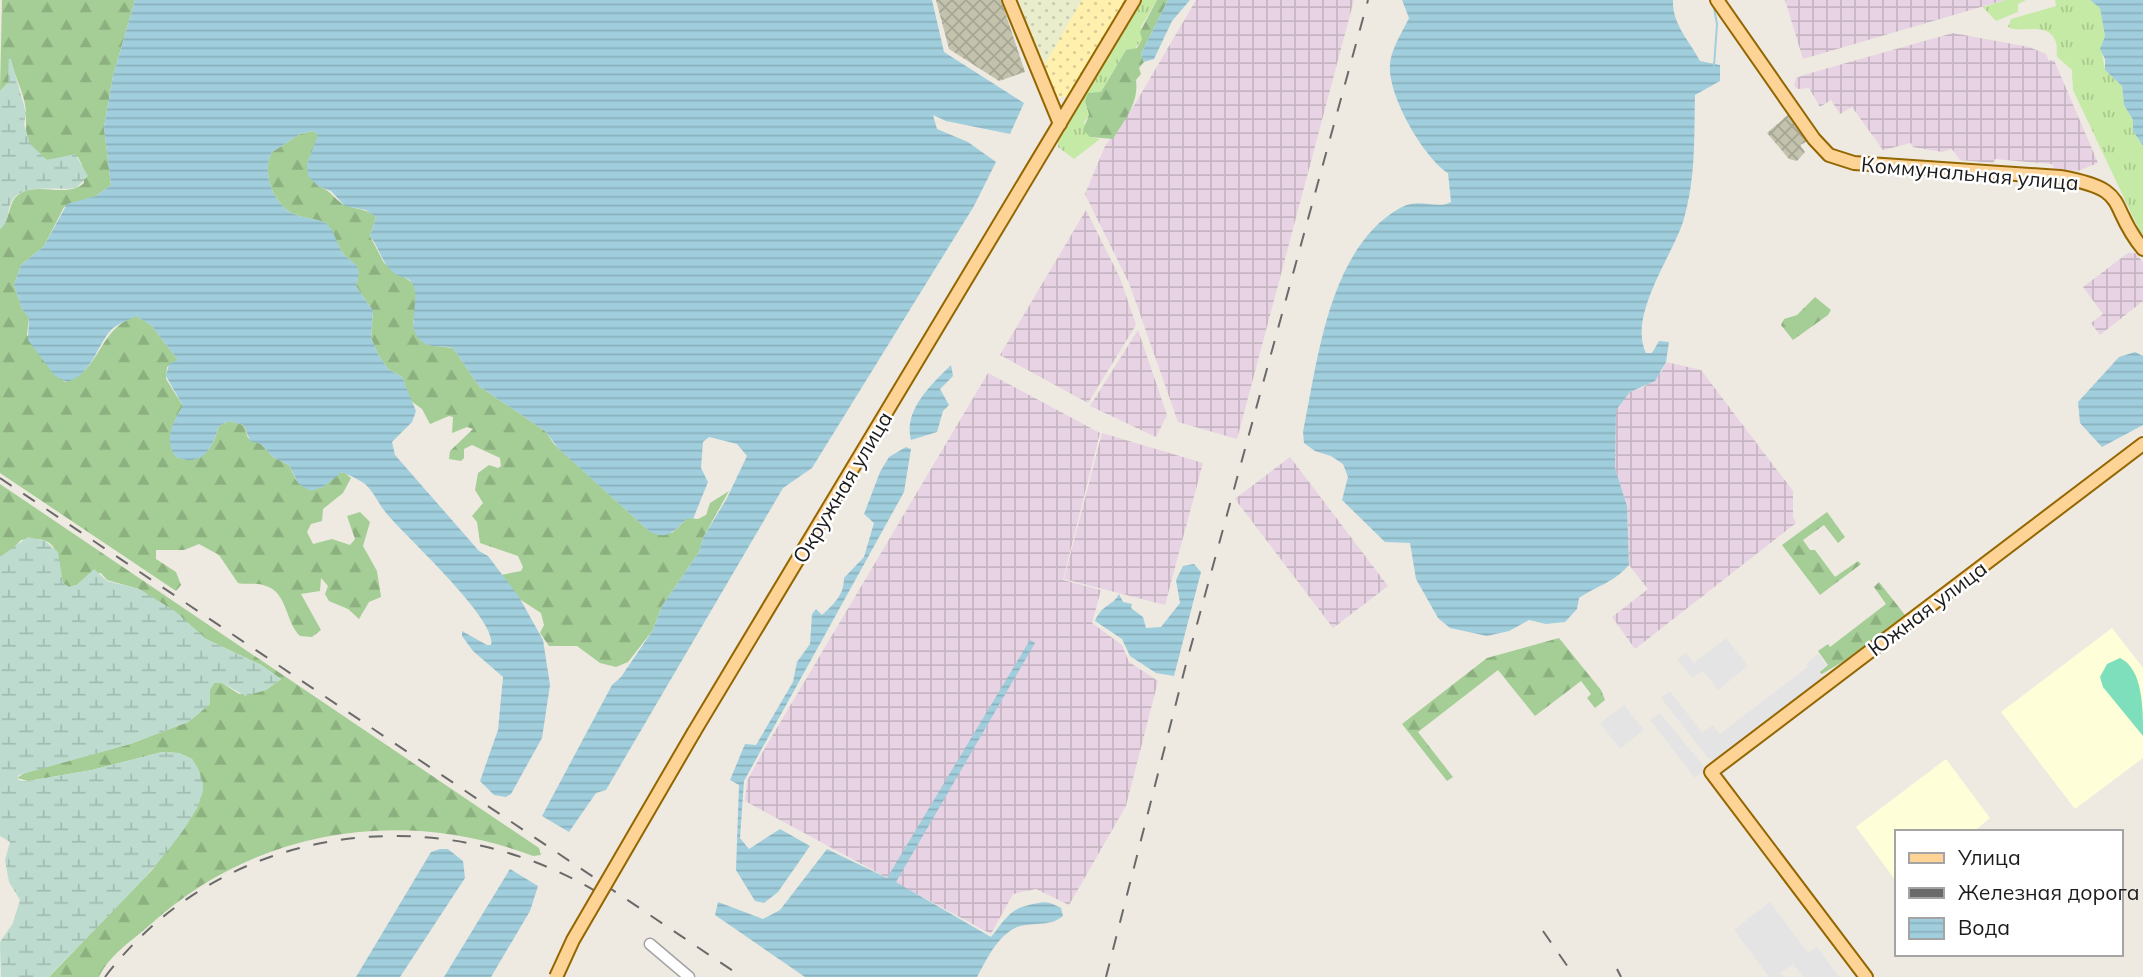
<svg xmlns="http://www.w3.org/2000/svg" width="2143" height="977" viewBox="0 0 2143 977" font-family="Mulish,sans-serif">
  <defs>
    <pattern id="industrial-grid" width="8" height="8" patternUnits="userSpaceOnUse" patternTransform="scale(1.75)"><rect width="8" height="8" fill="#e7d3e3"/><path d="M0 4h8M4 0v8" fill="none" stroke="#c6b5c2"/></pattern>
    <pattern id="construction-cross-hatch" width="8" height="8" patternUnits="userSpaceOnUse" patternTransform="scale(1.75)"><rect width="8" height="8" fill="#c2c2ad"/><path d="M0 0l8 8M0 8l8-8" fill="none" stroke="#a6a694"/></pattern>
    <pattern id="farmland-dots" width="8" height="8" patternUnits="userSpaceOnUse" patternTransform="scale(1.75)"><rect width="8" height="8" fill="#eaedcb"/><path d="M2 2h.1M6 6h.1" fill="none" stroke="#c8cbae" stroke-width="1.8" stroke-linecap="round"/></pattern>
    <pattern id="grass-tufts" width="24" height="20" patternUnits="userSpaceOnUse" patternTransform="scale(1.75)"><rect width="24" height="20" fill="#c5eaa5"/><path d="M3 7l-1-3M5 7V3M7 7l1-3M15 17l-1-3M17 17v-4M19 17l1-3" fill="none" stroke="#a9c88d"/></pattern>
    <pattern id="forest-firs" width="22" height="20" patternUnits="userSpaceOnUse" patternTransform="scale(1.75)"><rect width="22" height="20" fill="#a4ce95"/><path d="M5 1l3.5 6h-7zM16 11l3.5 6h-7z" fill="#8db080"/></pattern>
    <pattern id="wetland-marsh" width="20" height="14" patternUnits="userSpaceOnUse" patternTransform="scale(1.75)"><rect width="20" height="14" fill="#bddccf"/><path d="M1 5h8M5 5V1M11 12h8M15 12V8" fill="none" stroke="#a2bcb1"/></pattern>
    <pattern id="sand-dots" width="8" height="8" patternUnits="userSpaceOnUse" patternTransform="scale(1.75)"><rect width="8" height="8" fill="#fff0ae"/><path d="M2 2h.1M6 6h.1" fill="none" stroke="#dacd95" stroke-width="1.8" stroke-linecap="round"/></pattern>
    <pattern id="water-rules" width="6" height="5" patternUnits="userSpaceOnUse" patternTransform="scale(1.75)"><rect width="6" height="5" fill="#a0cedd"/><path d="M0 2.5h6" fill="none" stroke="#89b0bd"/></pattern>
  </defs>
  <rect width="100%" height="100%" fill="#eeeae1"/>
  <path fill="url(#industrial-grid)" d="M1196 0H1354L1237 439 1178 422 1129 283 1085 194 1105 146 1135 104Z
    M1785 0H2005L1803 59Z
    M1953 33 2029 47 2046 54 2049 61 2054 60 2098 163 2078 171 2055 169 2052 164 1995 159 1993 163 1960 160 1952 149 1942 152 1913 147 1911 143 1883 150 1852 107 1840 114 1831 100 1820 107 1809 88 1798 89 1794 86 1796 78 1807 74Z
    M1086 210 1120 278 1136 325 1088 403 1000 355Z
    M2128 253H2135L2143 262V301L2100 335 2091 323 2103 314 2083 287Z
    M1138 330 1167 415 1156 437 1090 406Z
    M1666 362 1701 370 1793 491V517L1796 523 1635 649 1612 617 1648 589 1629 565 1627 506 1615 468 1616 409 1630 392 1644 387 1662 371Z
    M988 373 1100 433 1063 580 1101 590 1092 623 1122 645 1129 662 1158 681 1126 806 1069 905 1036 889 1013 894 991 934 745 801 747 781 765 748Z
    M1102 433 1203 463 1165 605 1064 579Z
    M1290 457 1388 586 1333 628 1235 499Z"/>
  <path fill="#feffd9" d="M2112 628 2143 668V758L2075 809 2001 712Z
    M1946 759 1990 818 1973 832H1896V881L1856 827Z"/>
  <path fill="url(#construction-cross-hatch)" d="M936 0H1001L1025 72 999 81 949 49Z
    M1790 113 1810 140 1800 145 1805 152 1797 161 1789 159 1767 133Z"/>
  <path fill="url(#farmland-dots)" d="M1014 0H1082L1044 66 1039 65Z"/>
  <path fill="url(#grass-tufts)" d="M1141 0H1157L1141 27 1142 39 1134 50H1126L1101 92 1086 106 1089 116 1084 122 1090 137 1100 139 1074 159 1058 147V140Z
    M2006 0H2026L2018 4V12L1996 21 1983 7Z
    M2055 0H2090L2100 6 2105 36 2101 46 2105 70 2122 86 2124 105 2133 120V131L2143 146V238L2073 90 2072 70 2057 57C2056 51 2058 45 2055 40 2047 21 2020 34 2008 27L2011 19 2056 6Z"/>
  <path fill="url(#forest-firs)" d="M2 0H135L113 76 104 127 111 185 96 196 64 207 44 246 21 265 14 285 22 309 29 317 27 335 36 350 65 382C100 373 99 327 136 316L151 325 178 360 167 367 166 379 183 406C173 421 164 441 176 457 202 468 213 447 219 426L229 421 244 425 248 438 261 444 273 457 289 465 296 480 310 490 323 487 339 473 344 472 351 478 343 493 323 509 322 521 311 524 307 532 313 544 332 539 350 545 355 539 347 516 360 512 370 522 363 546 377 571 381 597 369 602 359 619 348 609 329 601 325 594 328 586 321 578 320 591 301 594 321 630 312 637 300 636C285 622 288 593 266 586 258 582 247 585 238 583L219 555 199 544 184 550H156V559L176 572 181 585 176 591 0 473V229C13 218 6 199 23 192 41 183 67 198 84 183L82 165 78 157 47 160C24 144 26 138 26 113 26 96 14 75 10 59L8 83 0 91Z
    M1157 0H1168L1141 54 1144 62 1139 68 1141 74 1136 80C1139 103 1125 119 1113 139L1090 137 1083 130 1089 115 1085 101 1088 93 1101 92 1126 50 1137 48 1142 39 1140 32Z
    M313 131 319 135 307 164 318 186C330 190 331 195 340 202 350 210 366 207 376 217L370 236 384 263 414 284 417 297 413 323 428 345 453 348 479 386 545 431 554 444 649 531 672 533 688 518 698 519 706 515 710 503 729 491 703 538 699 552 662 606 653 630 628 662 616 667 600 663 577 646H549L540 633 544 625 541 613 521 600 501 575 521 571 523 567 518 556 480 543 477 522 472 516 483 503 475 490 478 473 489 465 498 468 501 466 500 458 472 445 464 449V458L461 461 449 459 450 451 473 429 467 427 452 433 453 417 449 416 430 424 422 409 411 401 402 377 388 369 379 356 371 338 373 311 356 286C364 258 349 267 340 248 335 239 332 231 326 223 315 218 304 219 294 214 273 205 261 171 272 152L300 134Z
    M1815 297 1831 310 1828 315 1793 340 1781 325 1784 319 1797 315Z
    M0 484 539 848 541 855 533 856C402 806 255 829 151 924 133 940 109 955 99 977H49L152 870 197 808 202 783 192 759 179 753 162 752 92 770 28 781 17 778 26 772 130 744 188 722 210 704V689L214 683H222L239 694 266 690 281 679 261 665 206 639 175 612 139 589 107 580 101 573 89 574 77 585 69 587 63 583C56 554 61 534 21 540L10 552 0 557Z
    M1827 512 1845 537 1838 543 1824 525 1803 540 1810 550H1815L1835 577 1858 561 1861 564 1820 595 1782 545Z
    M1879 582 1905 615 1849 658 1822 674 1820 672 1828 665 1818 651 1828 644 1830 647 1886 604 1874 587Z
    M1559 638 1601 690 1605 700 1595 708 1587 698 1591 694 1581 681 1535 716 1498 670 1418 732 1453 777 1447 781 1402 724 1487 658Z"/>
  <path fill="url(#wetland-marsh)" d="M9 52 26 113 24 124 30 144 47 160 75 154 88 176 76 188C58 191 25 183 13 199 6 209 11 220 0 229V91L8 83Z
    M28 537 45 541 58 552 63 583 69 587 77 585 94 569 107 581 139 589 175 611 206 639 261 665 281 679 266 690 246 696 222 683H214L210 689V704L188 722 130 744 19 775 17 778 20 781H29L92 770 162 752 179 753 192 759C198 767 204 779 203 789 198 835 83 939 49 977H1L0 942 13 923 20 900 9 882 5 860 10 842 0 836V557Z"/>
  <path fill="url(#sand-dots)" d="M1082 0H1126L1069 96 1057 98 1039 65 1044 66Z"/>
  <path fill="#7ddfbb" d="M2120 658C2143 669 2143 708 2143 736L2103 687 2100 677 2107 664Z"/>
  <path fill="#e4e4e4" d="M1726 638 1748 666 1718 690 1703 671 1692 678 1677 659 1686 653 1694 663Z
    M1818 654 1827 665 1819 672 1823 677 1818 681 1820 685 1723 758 1721 755 1713 760 1708 758 1661 698 1670 691 1702 733 1713 725 1720 734 1808 667 1806 664Z
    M1624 705 1644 730 1620 749 1600 723Z
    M1660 713 1706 769 1695 778 1650 720Z
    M1770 902 1808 953 1817 947 1839 977H1803L1793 964 1780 973 1783 977H1769L1734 930Z"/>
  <path fill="url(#water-rules)" d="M135 0H932L944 52 1024 103 1010 134 946 121 933 115 937 129 968 142 996 162 974 206 812 468 783 488 606 790 596 793 569 832 542 816 612 685 621 677 653 630 662 606 699 552 703 538 727 498 747 456 737 444 709 437 703 442 701 468 708 482 693 519 688 518C674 530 668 542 649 531L559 449 545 431 479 386 453 348C444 345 434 348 426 344 401 332 423 300 412 283 408 276 400 278 394 273 382 264 379 247 370 236L376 217 366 210 345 206 331 191 318 186 308 176 307 164 318 135 313 131 300 134 272 152C261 171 273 205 294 214 304 219 315 218 326 223 334 230 335 239 340 248 348 266 365 258 356 286L373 311 371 338 379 356 388 369 402 377 416 411 412 422 392 442 395 455 479 551 488 556 519 597 543 640 550 685 542 738 511 794 506 797 494 795 480 781 498 730 503 677 473 651 462 636V631L487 645H491C498 620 405 536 387 514 379 505 374 492 365 484 360 480 347 474 342 472L323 487 310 491 298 483 289 465 273 457 261 444 250 441 244 425 229 421 219 426C212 448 203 468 176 457 163 441 173 421 183 406L166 376 169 364 178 360 151 325 136 316C129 320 118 323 111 330 96 347 92 374 67 382L55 376 28 340 29 318 22 309 14 285 21 265 44 246 67 204 96 196 111 185 104 127 113 76Z
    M1168 0H1190L1172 21 1154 59 1144 62 1141 54Z
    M1402 0H1673C1672 24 1689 40 1700 61L1720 65V81L1695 95C1694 139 1696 179 1683 222 1671 258 1628 316 1646 353H1652L1659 341 1669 342 1666 362 1655 381 1630 392 1616 410 1615 468 1627 506 1629 565C1612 584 1598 585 1579 598L1577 609 1565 622 1546 624 1529 620 1509 631 1487 636 1450 628 1438 618 1416 579 1410 543 1385 542 1342 500 1348 477 1343 464 1331 456 1315 451 1304 443 1303 432C1318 359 1329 248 1400 208 1419 197 1437 210 1451 202L1448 173C1423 157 1387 94 1390 64 1391 49 1403 31 1409 18Z
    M2090 0H2143V146L2133 131V120L2124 105 2122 86 2105 70V59L2100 49 2105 36 2100 8Z
    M2135 352 2143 356V425L2102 447 2080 423 2078 402 2119 357Z
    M951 365 953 376 940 389 949 405 943 411 937 432 911 440C903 410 932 384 951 365Z
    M906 447 911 449 904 492 744 781 740 838 749 849 780 829 810 846 778 892 764 903 755 901 736 870 739 785 730 780 745 744 756 745 793 682 797 662 810 644 812 614 816 609 822 615C834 604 844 595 844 578L864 557 874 523 864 514 880 472 889 457Z
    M1194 564 1201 572 1174 676 1156 673 1130 656 1122 639 1095 621C1102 604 1113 606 1119 594L1123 602 1132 604 1131 608 1143 617 1146 628 1161 627 1180 603 1176 580 1183 566Z
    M1030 640 1035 643 896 882 991 937C1004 921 1009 909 1029 905 1045 902 1045 900 1061 908L1063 916C1049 928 1030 921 1015 928 996 938 987 959 977 977H805L715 915 718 902 763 919 780 910 827 849 887 878Z
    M440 849H448L463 861 465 878 400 977H356L431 852Z
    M510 869 538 886 530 911 491 977H444Z"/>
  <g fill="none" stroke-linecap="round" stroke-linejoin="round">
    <path stroke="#a0cedd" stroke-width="2" d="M1713 3 1717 24 1714 66"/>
    <g stroke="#a3a3a3" stroke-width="13">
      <path id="minor" d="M650 944 689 977"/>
    </g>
    <g stroke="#946600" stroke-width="16">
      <path id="major" d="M1009 0 1060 124
        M1717 0 1814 139 1829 155 1854 163 2060 177C2133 190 2106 204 2143 249
        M694 732 1134 0
        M1866 977 1711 772 2143 444"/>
    </g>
    <use href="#minor" stroke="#fff" stroke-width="10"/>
    <use href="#major" stroke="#fdd396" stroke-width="12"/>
    <path stroke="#6a6a6a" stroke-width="2" stroke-dasharray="14 14" stroke-linecap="butt" d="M0 478 742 977
      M1543 931 1575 977
      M1617 969 1621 977
      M105 977C223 822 439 795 602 895
      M1106 977 1185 668 1368 0"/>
    <g stroke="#946600" stroke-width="16" stroke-linecap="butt">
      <path id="major-bridge" d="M556 977 573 940 694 732"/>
    </g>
    <use href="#major-bridge" stroke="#fdd396" stroke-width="12"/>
  </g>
  <g text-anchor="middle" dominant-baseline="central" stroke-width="5" stroke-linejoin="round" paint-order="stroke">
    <g font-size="21" fill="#1c1c1c" stroke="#fff">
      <text transform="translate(1970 173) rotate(5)">Коммунальная улица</text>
      <text transform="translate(842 487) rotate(-59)">Окружная улица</text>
      <text transform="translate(1927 608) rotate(-37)">Южная улица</text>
    </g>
  </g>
  <rect x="1895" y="830" width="228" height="126" fill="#ffffff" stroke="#a4a4a4" stroke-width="2"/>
  <rect x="1909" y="853" width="35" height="10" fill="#fdd396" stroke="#a4a4a4" stroke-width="2"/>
  <text x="1958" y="865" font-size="21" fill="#1c1c1c">Улица</text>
  <rect x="1909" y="888" width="35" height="10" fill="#6a6a6a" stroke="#a4a4a4" stroke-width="2"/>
  <text x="1958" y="900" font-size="21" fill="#1c1c1c">Железная дорога</text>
  <rect x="1909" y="918" width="35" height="21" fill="url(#water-rules)" stroke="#a4a4a4" stroke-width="2"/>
  <text x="1958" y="935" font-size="21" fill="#1c1c1c">Вода</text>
</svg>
